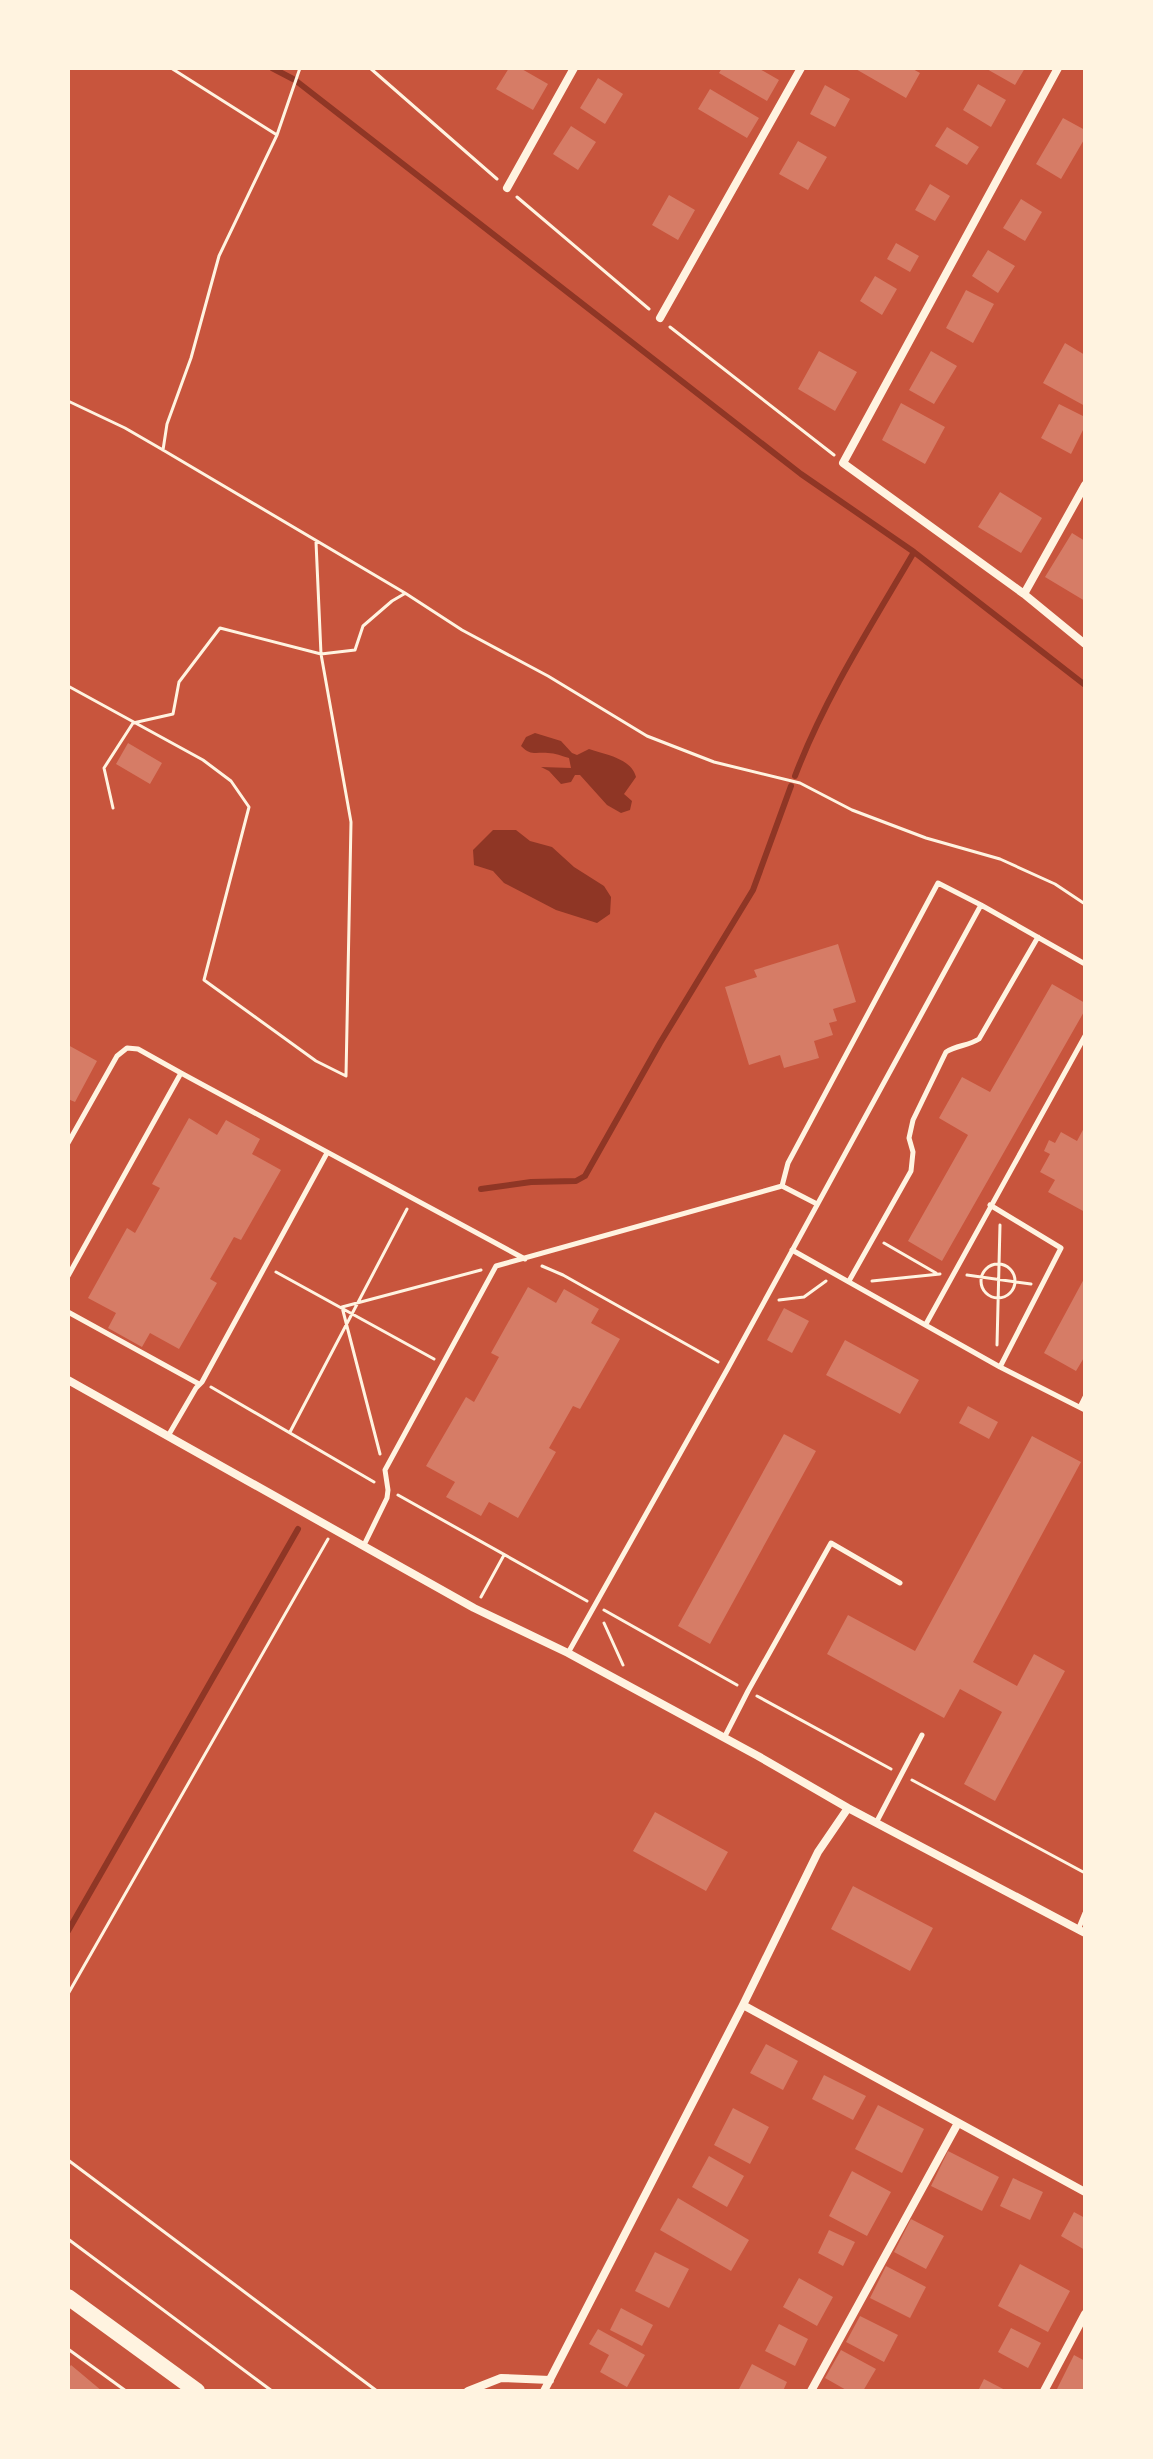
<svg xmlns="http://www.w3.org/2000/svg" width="1153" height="2459" viewBox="0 0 1153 2459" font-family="'Noto Serif',serif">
  <rect width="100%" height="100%" fill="#c8553d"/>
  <path fill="#8f3625" d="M535 733 561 741 572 753 577 755 589 749C606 755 631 758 636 777L624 794 632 801 630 810 621 813 607 805 580 775H575L571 782 561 784 549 771 541 767 571 768 569 758C562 756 555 753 548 753 535 752 531 756 521 746L526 737Z
    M493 830H516L530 841 552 847 574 867 604 886 611 897 610 914 597 923 556 910 504 883 493 871 474 865 473 850Z"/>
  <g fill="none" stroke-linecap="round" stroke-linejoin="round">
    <path stroke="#8f3625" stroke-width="6" d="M272 68 295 80 801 474 914 552 1085 685
      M795 776C825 697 872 624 914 552
      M481 1189 531 1182 576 1181 585 1176 660 1043 753 890 791 786
      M68 1931 298 1529"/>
  </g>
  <path fill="#d67c66" d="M509 68H520L548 84 533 110 496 89Z
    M722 68H758L779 80 767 101 719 73Z
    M854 68H911L920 73 906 98Z
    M985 68H1025L1015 85Z
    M598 78 623 94 605 124 580 108Z
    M978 84 1006 100 991 127 963 110Z
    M825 85 850 99 835 127 810 114Z
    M710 89 759 118 747 138 698 109Z
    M1063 118 1085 130V138L1061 179 1036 164Z
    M571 126 596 142 578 170 553 154Z
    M947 127 979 147 967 165 935 146Z
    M798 141 827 157 808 190 779 174Z
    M930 184 950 196 935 221 915 210Z
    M669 195 695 210 678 240 652 225Z
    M1021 199 1042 212 1025 241 1003 228Z
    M896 243 919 256 910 272 887 259Z
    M988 250 1015 266 998 293 972 276Z
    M875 276 897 289 882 315 860 301Z
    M966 290 994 304 973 343 946 328Z
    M1065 343 1085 355V406L1043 383Z
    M819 351 857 372 835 411 798 389Z
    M931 351 957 366 934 404 909 390Z
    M901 403 945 427 925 464 882 440Z
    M1059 404 1085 417V426L1071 454 1041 438Z
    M1000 492 1042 518 1021 553 978 527Z
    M1072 533 1085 541V601L1045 577Z
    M128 743 162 763 150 784 116 764Z
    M838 944 856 1002 833 1009 837 1021 829 1023 833 1035 814 1041 819 1058 784 1068 780 1055 749 1065 725 987 757 977 754 970Z
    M1052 984 1085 1003V1010L942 1261 908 1241 968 1135 939 1118 962 1077 990 1092Z
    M68 1045 97 1061 75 1102 68 1099Z
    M189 1118 217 1135 226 1120 260 1139 252 1154 281 1170 241 1240 234 1237 210 1279 217 1283 179 1349 150 1333 142 1347 108 1328 116 1313 88 1298 127 1228 135 1233 160 1188 152 1184Z
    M1085 1126V1212L1048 1192 1055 1180 1040 1172 1050 1154 1044 1151 1049 1140 1055 1143 1061 1132 1077 1141Z
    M1085 1277V1356L1076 1371 1044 1353Z
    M528 1287 556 1303 564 1289 599 1309 591 1323 620 1339 580 1409 573 1406 549 1448 556 1452 518 1518 489 1502 481 1516 446 1497 455 1482 426 1466 466 1397 474 1402 499 1357 491 1353Z
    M784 1308 809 1321 792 1353 767 1340Z
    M845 1340 919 1380 900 1414 826 1375Z
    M968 1406 998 1422 989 1439 959 1423Z
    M784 1434 816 1451 710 1644 678 1626Z
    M1032 1436 1081 1462 973 1662 1017 1686 1034 1654 1065 1671 995 1801 964 1784 1002 1712 960 1689 944 1718 827 1654 848 1615 915 1651Z
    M655 1812 728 1852 706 1891 633 1851Z
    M853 1886 933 1928 910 1971 831 1929Z
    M766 2044 798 2061 783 2090 750 2073Z
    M824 2075 866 2096 853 2120 812 2099Z
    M878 2105 924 2129 902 2173 855 2149Z
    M733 2108 769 2127 750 2164 714 2145Z
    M948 2151 999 2177 982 2211 931 2186Z
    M709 2156 744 2176 727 2207 692 2187Z
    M852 2171 891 2192 867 2236 829 2216Z
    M1013 2178 1043 2192 1030 2220 1000 2206Z
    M678 2198 749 2240 731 2271 660 2230Z
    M1074 2212 1085 2218V2250L1061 2236Z
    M911 2219 944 2236 926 2269 894 2252Z
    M829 2230 855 2242 843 2266 818 2253Z
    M655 2252 689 2269 669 2308 635 2291Z
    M1020 2264 1070 2291 1048 2332 998 2306Z
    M886 2266 926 2287 910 2318 870 2298Z
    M799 2278 833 2297 817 2326 783 2307Z
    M621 2308 653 2325 642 2346 610 2330Z
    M860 2316 898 2335 884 2362 846 2342Z
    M779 2324 808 2339 795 2366 765 2351Z
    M1011 2328 1041 2343 1028 2368 998 2352Z
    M598 2329 645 2355 627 2387 600 2372 609 2355 589 2344Z
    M841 2350 876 2369 863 2391H848L825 2378Z
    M1074 2355 1085 2361V2391H1056Z
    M752 2364 787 2382 783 2391H738Z
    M71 2365 102 2391H68V2369Z
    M984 2379 1007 2391H978Z"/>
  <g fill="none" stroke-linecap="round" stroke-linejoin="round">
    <path stroke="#fff3e0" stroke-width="3" d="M171 68 277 135
      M370 68 497 179
      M517 197 649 309
      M670 327 834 455
      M68 401 125 428 163 450 405 593 462 630 548 676 647 736 714 762 800 783 852 810 926 838 1000 859 1055 884 1085 904
      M163 450 167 424 191 358 219 256 277 135 300 68
      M68 686 203 760 231 781 249 807 204 980 316 1061 346 1076 351 822 321 654 316 542
      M113 808 104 768 133 723 173 714 179 682 220 628 321 654 355 650 363 626 392 601 404 594
      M884 1243 936 1273
      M981 1281a17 17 0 1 1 34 0a17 17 0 1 1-34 0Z
      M542 1266 563 1275 718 1362
      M276 1272 434 1359
      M967 1275 1031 1284
      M872 1281 940 1274
      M779 1300 804 1297 826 1281
      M997 1345 1000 1225
      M211 1387 374 1482
      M290 1432 407 1209
      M380 1454 342 1307 481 1270
      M398 1495 587 1601
      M481 1597 504 1555
      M604 1610 737 1685
      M604 1623 623 1665
      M757 1696 891 1769
      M912 1780 1085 1873
      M68 1994 328 1539
      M68 2160 377 2391
      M68 2239 272 2391
      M68 2349 126 2391"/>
    <path stroke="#fff3e0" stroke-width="5" d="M68 1143 117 1056 127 1048 138 1049 181 1073
      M817 1204 782 1186 788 1163 938 883 981 905
      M990 1205 1061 1248 1000 1367
      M792 1250 1000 1367 1085 1410
      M68 1276 181 1073 525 1259
      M849 1281 911 1171 913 1152 909 1138 913 1120 946 1052C957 1045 968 1046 979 1039L1038 937
      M68 1312 199 1384
      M926 1324 1085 1036
      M1080 1407 1085 1397
      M168 1436 196 1388 202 1382 327 1153
      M364 1545 387 1498 388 1490 385 1470 496 1266 782 1186
      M568 1653 728 1368 981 905 1085 964
      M724 1738 748 1691 831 1543 900 1583
      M876 1823 922 1735
      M1078 1930 1085 1913"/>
    <path stroke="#fff3e0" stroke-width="8" d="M1058 68 843 463 1024 594 1085 644
      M507 188 574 68
      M660 318 801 68
      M1024 594 1085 485
      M68 1380 474 1608 568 1653 758 1756 848 1808 1085 1933
      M743 2005 1085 2192
      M468 2391 501 2378 550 2380
      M544 2391 743 2005 818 1852 848 1808
      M811 2391 958 2123
      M1044 2391 1085 2314"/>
    <path stroke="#fff3e0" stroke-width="16" d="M68 2297 197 2391"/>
  </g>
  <rect width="1153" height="2459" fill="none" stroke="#fff3e0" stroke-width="140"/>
</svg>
